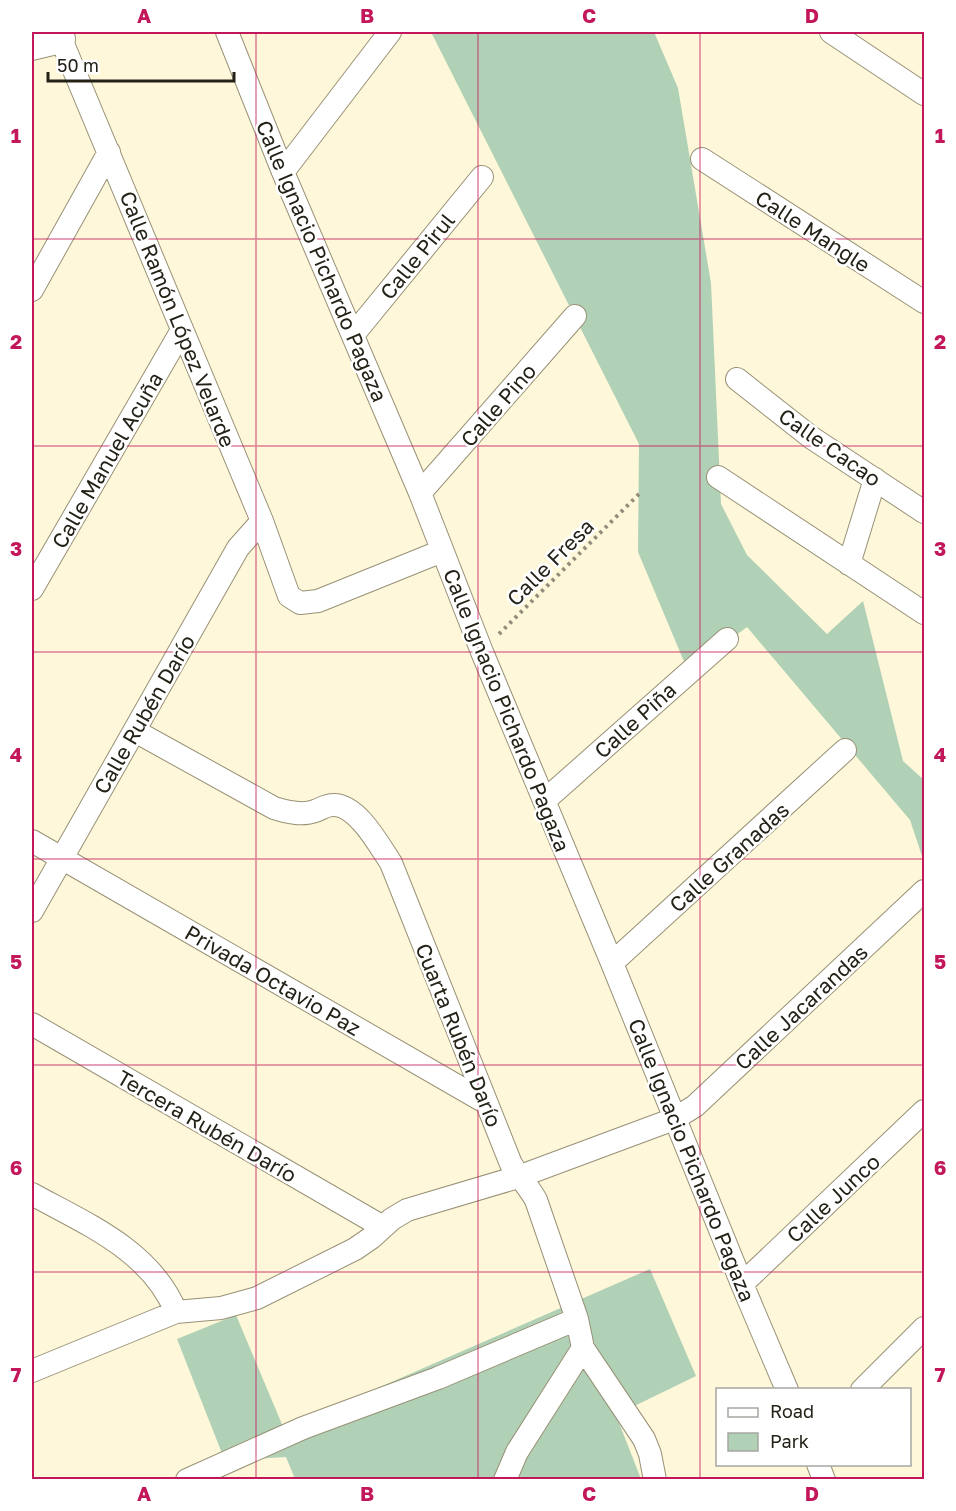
<svg xmlns="http://www.w3.org/2000/svg" width="956" height="1511" viewBox="0 0 956 1511" font-family="'Golos Text',sans-serif">
  <rect width="100%" height="100%" fill="#fef7d9"/>
  <path fill="#b0d1b5" d="M431 32H654L678 88 711 283 721 504 747 555 827 634 863 601 903 761 924 780V862L910 820 747 627 688 671 638 552 639 444Z
    M650 1269 696 1376 616 1415 641 1479H295L286 1457 225 1461 177 1339 236 1315 284 1429Z"/>
  <g fill="none" stroke-linecap="round" stroke-linejoin="round">
    <g stroke="#989176" stroke-width="24">
      <path id="minor" d="M227 32 283 172 420 493 482 652 612 963 742 1284 787 1390
        M831 32 924 94
        M61 39 262 521 289 596 300 603 318 601 442 551
        M702 159 924 302
        M283 172 390 32
        M32 290 109 152
        M353 335 482 177
        M737 379 812 438 924 512
        M718 477 924 613
        M420 493 575 316
        M849 564 875 479
        M32 589 182 330
        M135 731 274 808C287 812 302 816 315 811 321 809 326 805 333 805 357 804 379 845 391 863L511 1164C519 1177 529 1187 536 1200L577 1319 583 1348 644 1439 650 1454 655 1480
        M544 801 727 639
        M32 841 485 1102
        M32 911 238 548 262 521
        M612 963 845 750
        M32 1024 383 1227
        M32 1194C86 1224 151 1250 176 1312
        M742 1284 924 1111
        M32 1371 176 1312 221 1308 257 1298 355 1249 371 1238 392 1219 407 1210 518 1177 674 1119 695 1106 924 891
        M862 1390 924 1328
        M818 1464 824 1480
        M187 1480 303 1428 438 1378 577 1319
        M505 1480 517 1452 583 1348"/>
    </g>
    <g stroke="#989176" stroke-width="30">
      <path id="tertiary" d="M32 46 61 39 57 32"/>
    </g>
    <path stroke="#938e7a" stroke-width="4" stroke-dasharray="3 4.5" stroke-linecap="butt" d="M499 634 639 494"/>
    <use href="#minor" stroke="#fff" stroke-width="22"/>
    <use href="#tertiary" stroke="#fff" stroke-width="28"/>
  </g>
  <path fill="none" stroke="#c2185b" stroke-width="1.5" stroke-opacity="0.55" d="M256 32V1480M478 32V1480M700 32V1480M32 239H924M32 446H924M32 652H924M32 859H924M32 1065H924M32 1272H924"/>
  <g text-anchor="middle" dominant-baseline="central" stroke-width="5" stroke-linejoin="round" paint-order="stroke">
    <g font-size="21" fill="#242117" stroke="#fff">
      <text transform="translate(813 231) rotate(33)">Calle Mangle</text>
      <text transform="translate(417 256) rotate(-51)">Calle Pirul</text>
      <text transform="translate(322 261) rotate(67)">Calle Ignacio Pichardo Pagaza</text>
      <text transform="translate(178 319) rotate(68)">Calle Ramón López Velarde</text>
      <text transform="translate(498 405) rotate(-49)">Calle Pino</text>
      <text transform="translate(830 447) rotate(35)">Calle Cacao</text>
      <text transform="translate(107 460) rotate(-60)">Calle Manuel Acuña</text>
      <text transform="translate(550 562) rotate(-45)">Calle Fresa</text>
      <text transform="translate(507 710) rotate(68)">Calle Ignacio Pichardo Pagaza</text>
      <text transform="translate(144 714) rotate(-60)">Calle Rubén Darío</text>
      <text transform="translate(635 720) rotate(-42)">Calle Piña</text>
      <text transform="translate(729 857) rotate(-42)">Calle Granadas</text>
      <text transform="translate(273 980) rotate(30)">Privada Octavio Paz</text>
      <text transform="translate(801 1007) rotate(-43)">Calle Jacarandas</text>
      <text transform="translate(459 1035) rotate(68)">Cuarta Rubén Darío</text>
      <text transform="translate(207 1126) rotate(30)">Tercera Rubén Darío</text>
      <text transform="translate(692 1160) rotate(68)">Calle Ignacio Pichardo Pagaza</text>
      <text transform="translate(833 1198) rotate(-43)">Calle Junco</text>
    </g>
  </g>
  <rect width="956" height="1511" fill="none" stroke="#ffffff" stroke-width="66"/>
  <rect x="716" y="1388" width="195" height="78" fill="#ffffff" stroke="#a7a6a2" stroke-width="1.5"/>
  <rect x="728" y="1408" width="30" height="9" fill="#ffffff" stroke="#a7a6a2" stroke-width="1.5"/>
  <text x="770" y="1418" font-size="18" fill="#242117">Road</text>
  <rect x="728" y="1433" width="30" height="18" fill="#b0d1b5" stroke="#a7a6a2" stroke-width="1.5"/>
  <text x="770" y="1448" font-size="18" fill="#242117">Park</text>
  <path d="M48 72v9h186v-9" fill="none" stroke="#242117" stroke-width="3"/>
  <text x="57" y="72" font-size="18" fill="#242117" stroke="#ffffff" stroke-width="4.5" paint-order="stroke">50 m</text>
  <rect x="33" y="33" width="890" height="1445" fill="none" stroke="#c2185b" stroke-width="2"/>
  <g font-size="20" text-anchor="middle" font-weight="bold" fill="#c2185b">
    <text x="144" y="23">A</text>
    <text x="367" y="23">B</text>
    <text x="589" y="23">C</text>
    <text x="812" y="23">D</text>
    <text x="16" y="143">1</text>
    <text x="940" y="143">1</text>
    <text x="16" y="349">2</text>
    <text x="940" y="349">2</text>
    <text x="16" y="556">3</text>
    <text x="940" y="556">3</text>
    <text x="16" y="762">4</text>
    <text x="940" y="762">4</text>
    <text x="16" y="969">5</text>
    <text x="940" y="969">5</text>
    <text x="16" y="1175">6</text>
    <text x="940" y="1175">6</text>
    <text x="16" y="1382">7</text>
    <text x="940" y="1382">7</text>
    <text x="144" y="1501">A</text>
    <text x="367" y="1501">B</text>
    <text x="589" y="1501">C</text>
    <text x="812" y="1501">D</text>
  </g>
</svg>
